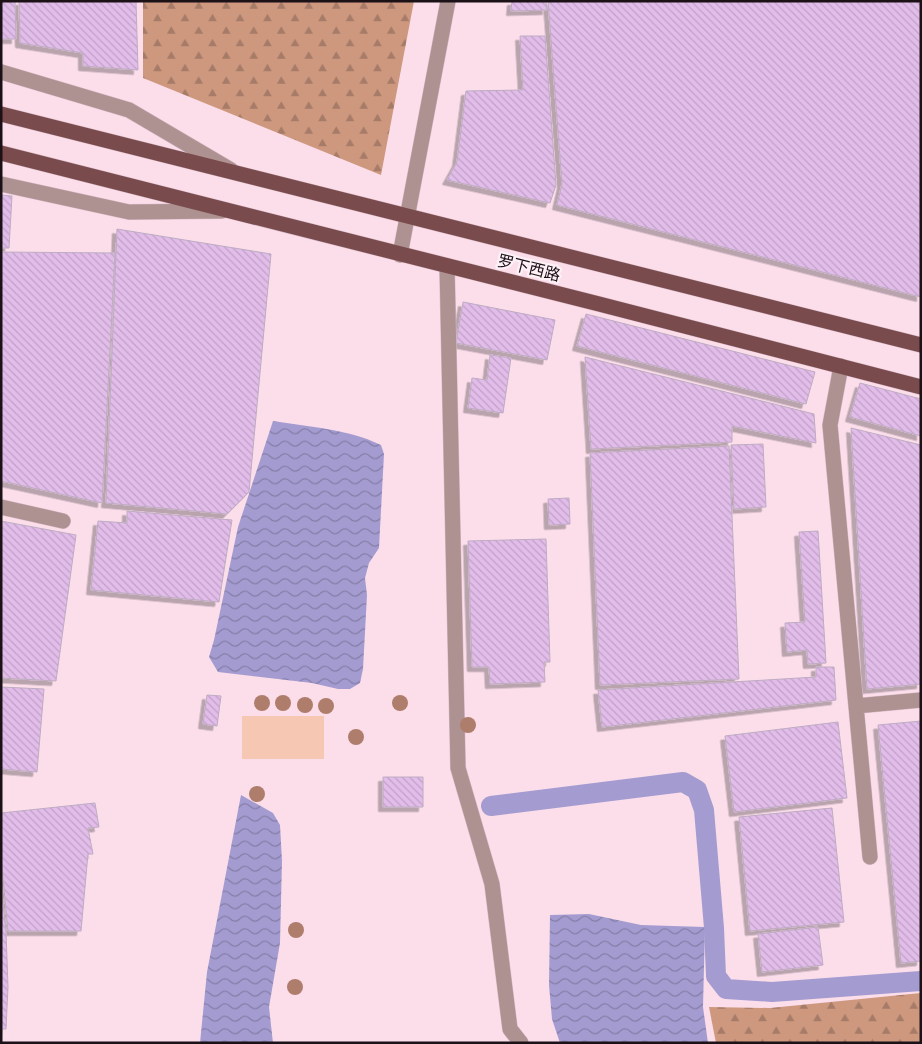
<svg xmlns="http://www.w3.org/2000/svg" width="922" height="1044" viewBox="0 0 922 1044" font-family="'DejaVu Sans','Noto Sans SC',sans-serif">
  <defs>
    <pattern id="forest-firs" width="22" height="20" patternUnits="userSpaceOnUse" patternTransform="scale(1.25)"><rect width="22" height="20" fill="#ce987f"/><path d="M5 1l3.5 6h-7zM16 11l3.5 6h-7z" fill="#a67b67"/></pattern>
    <pattern id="water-waves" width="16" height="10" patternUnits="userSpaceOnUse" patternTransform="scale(1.25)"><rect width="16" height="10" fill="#a49cd0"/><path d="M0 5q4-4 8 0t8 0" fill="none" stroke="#857ea8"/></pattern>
    <pattern id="building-back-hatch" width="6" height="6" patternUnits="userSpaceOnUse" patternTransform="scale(1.25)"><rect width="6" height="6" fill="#e2bdea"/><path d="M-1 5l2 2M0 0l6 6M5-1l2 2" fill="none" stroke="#c1a1c8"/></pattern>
    <filter id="shadow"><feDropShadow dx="-4.5" dy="4.5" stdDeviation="0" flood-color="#0004"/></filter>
  </defs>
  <rect width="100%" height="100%" fill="#fcdeeb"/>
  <path fill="url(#forest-firs)" d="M143 1H414L381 175 143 78Z
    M921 993V1043H716L709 1007 770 1008Z"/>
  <path fill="#f6c7b2" d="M242 716H324V759H242Z"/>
  <path fill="url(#water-waves)" d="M273 421C309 427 348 429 381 445L384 454 379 548 369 563 365 578 367 595 363 669 360 683 350 689H338L312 683 218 672 209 657 214 640 238 527Z
    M241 795 273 813 280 825 282 861 280 943 269 1007 273 1043H200L207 972Z
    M589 914 641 925 705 927 703 1007 708 1043H560L552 1019 549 985 550 915Z"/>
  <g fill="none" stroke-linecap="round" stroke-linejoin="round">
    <path stroke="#a49cd0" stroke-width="20" d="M491 806 683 782 697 790 704 810 714 928 716 976 726 989 772 992 921 981"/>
  </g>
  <path fill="url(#building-back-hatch)" stroke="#beacc2" filter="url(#shadow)" d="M1 1H15L16 39H1Z
    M19 1H136L138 70 83 66V53L20 43Z
    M512 1H546L547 10 511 11Z
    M548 1H921V297L557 205 562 184Z
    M520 36H545L556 185 550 203 447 180 457 162 466 91 523 90Z
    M1 195 12 196 9 248H1Z
    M117 229 271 254 249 492 227 514 106 503Z
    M1 252 115 253 102 503 1 481Z
    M463 302 555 320 547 360 456 343Z
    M586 314 815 372 806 404 577 346Z
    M490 355 511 358 503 413 468 408 472 378 487 380Z
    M585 357 814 414 816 443 732 426V442L591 449Z
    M860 383 921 399V436L850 417Z
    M851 428 921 445V684L867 689Z
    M763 444 766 507 734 509 731 445Z
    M729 446 739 679 600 685 590 453Z
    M569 498 570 524 549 525 548 499Z
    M127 511 232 520 219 602 91 590 98 521 127 523Z
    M1 521 76 535 56 681 1 678Z
    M818 531 826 663 808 664 807 650 787 652 785 623 805 622 799 532Z
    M546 539 550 662H544L545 682 490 684 489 667H472L468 541Z
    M816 667H834L836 700 602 727 598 690 816 677Z
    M1 687 44 689 37 772 1 769Z
    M207 695 221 696 217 726 203 724Z
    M921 721V961L901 963 878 725Z
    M838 722 847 798 734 812 725 736Z
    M383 777H423V807H383Z
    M95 803 99 827 88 828 93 854H88L81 931H8L1 857V813Z
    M832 808 844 922 750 931 739 817Z
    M1 884 6 931 8 987 6 1029H1Z
    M818 927 823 965 762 972 758 934Z"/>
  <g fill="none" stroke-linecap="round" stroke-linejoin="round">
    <g stroke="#d8bdc9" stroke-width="16">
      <path id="minor" d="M1 72 129 110 231 170
        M1 184 129 212 222 211
        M400 255 448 1
        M447 266 458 768 492 884 510 1029 521 1043
        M841 366 830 425 856 706 921 700
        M1 507 63 521
        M856 706 870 857"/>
    </g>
    <g stroke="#d8bdc9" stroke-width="16">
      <path id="major" d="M1 114 921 345
        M1 153 599 304 921 387"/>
    </g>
    <use href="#minor" stroke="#ae9292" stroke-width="15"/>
    <use href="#major" stroke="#7a4b4d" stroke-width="15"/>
  </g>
  <g fill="#ae7d6c">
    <circle cx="262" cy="703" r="8"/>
    <circle cx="283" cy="703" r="8"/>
    <circle cx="400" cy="703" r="8"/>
    <circle cx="305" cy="705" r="8"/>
    <circle cx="326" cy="706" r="8"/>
    <circle cx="468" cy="725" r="8"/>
    <circle cx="356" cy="737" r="8"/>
    <circle cx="257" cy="794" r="8"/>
    <circle cx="296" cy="930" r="8"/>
    <circle cx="295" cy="987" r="8"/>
  </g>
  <g text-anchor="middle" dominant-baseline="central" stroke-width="4.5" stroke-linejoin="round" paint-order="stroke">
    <g font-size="16" fill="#1b1116" stroke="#fdf1f6">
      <text transform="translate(529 268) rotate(14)">罗下西路</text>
    </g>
  </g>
  <rect width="922" height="1044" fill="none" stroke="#1b1116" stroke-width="5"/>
</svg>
